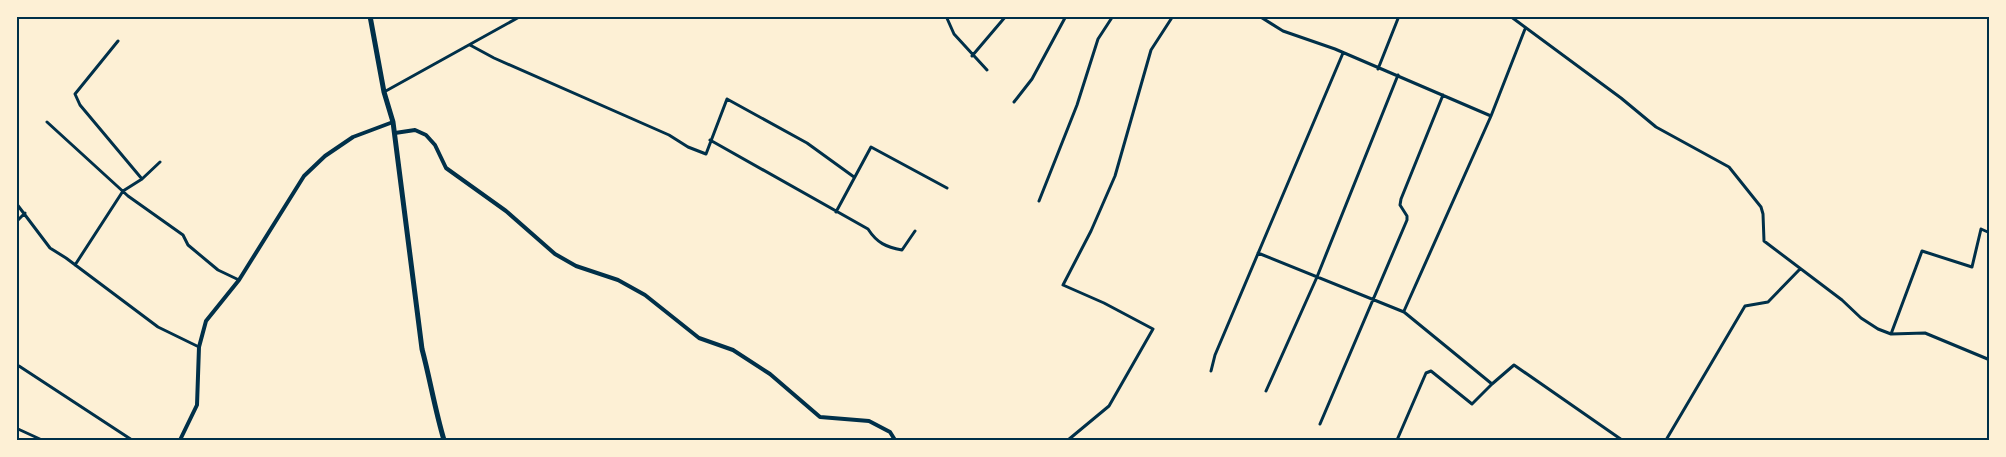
<svg xmlns="http://www.w3.org/2000/svg" width="2006" height="457" viewBox="0 0 2006 457" font-family="Poppins,sans-serif">
  <rect width="100%" height="100%" fill="#fdf0d5"/>
  <g fill="none" stroke-linecap="round" stroke-linejoin="round">
    <path stroke="#003049" stroke-width="3" d="M946 16 954 34 987 70
      M1259 16 1283 31 1335 49 1491 116 1525 29
      M1510 16 1621 98 1656 127 1729 167 1761 207 1763 214 1764 241 1842 300 1861 318 1878 329 1891 334 1925 333 1990 360
      M118 41 75 94 80 105 142 179
      M470 45 494 58 669 135 688 147 706 154 727 99 807 143 854 177
      M972 56 1006 16
      M1378 69 1399 16
      M384 92 521 16
      M1014 102 1032 79 1066 16
      M47 122 128 196 183 235 188 245 218 270 239 280
      M710 140 868 229C877 243 886 247 902 250L915 231
      M1039 201 1077 105 1098 39 1113 16
      M16 203 50 248 66 258 158 327 199 347
      M836 212 871 147 947 188
      M16 222 25 213
      M1258 253 1404 312 1492 384
      M75 265 123 191 142 179 160 162
      M1404 311 1491 116
      M1891 334 1922 251 1972 267 1981 229 1990 233
      M19 366 132 440
      M1211 371 1215 355 1343 53
      M1266 391 1317 277 1398 75
      M1320 424 1407 220V216L1400 205 1401 199 1443 95
      M18 429 42 440
      M1068 440 1109 406 1153 329 1104 303 1063 285 1091 231 1115 176 1151 50 1173 16
      M1397 440 1426 373 1431 371 1472 404 1492 384 1514 365 1622 440
      M1666 440 1745 306 1768 302 1800 269"/>
    <path stroke="#003049" stroke-width="4" d="M395 133 415 130 426 135 435 145 446 168 506 211 555 254 576 266 618 280 645 295 699 338 733 350 770 374 820 417 869 421 890 432 895 440
      M180 440 197 405 199 347 206 321 239 280 304 176 325 156 353 137 393 122"/>
    <path stroke="#003049" stroke-width="5" d="M370 16 384 92 393 122 422 349C430 379 435 410 444 440"/>
  </g>
  <rect width="2006" height="457" fill="none" stroke="#fdf0d5" stroke-width="36"/>
  <rect x="18" y="18" width="1970" height="421" fill="none" stroke="#003049" stroke-width="2"/>
</svg>
